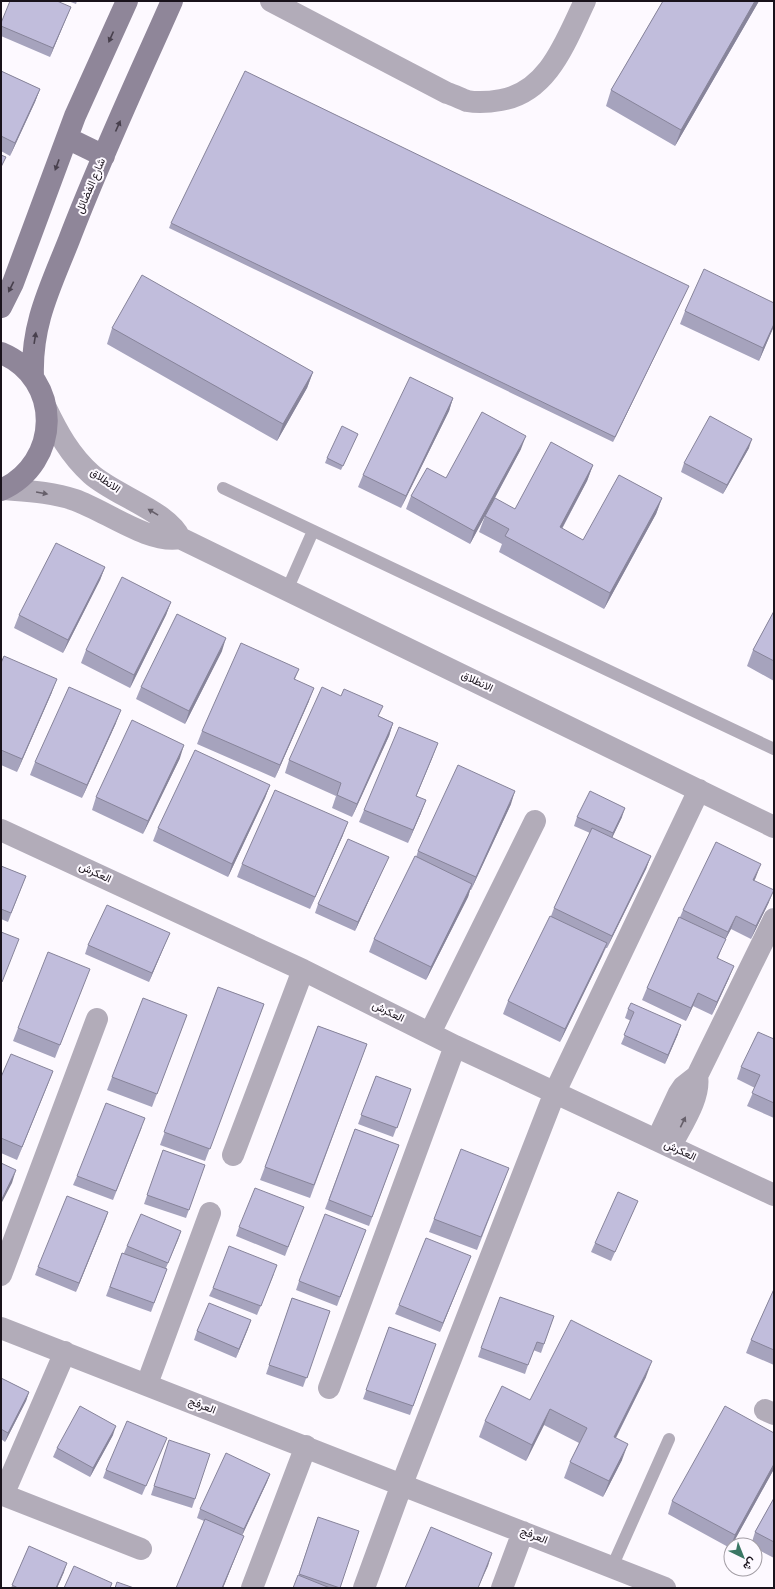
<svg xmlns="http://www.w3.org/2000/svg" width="775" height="1589" viewBox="0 0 775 1589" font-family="Overpass,Vazirmatn,sans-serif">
  <rect width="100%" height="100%" fill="#fdf9ff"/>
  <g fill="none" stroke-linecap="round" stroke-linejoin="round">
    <path stroke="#b2acb9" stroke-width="12" d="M223 488 774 749
      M287 590 313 531
      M612 1567 669 1439"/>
    <path stroke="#b2acb9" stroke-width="22" d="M271 1 447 93C454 95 461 99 467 101 479 103 490 102 501 100 549 92 566 40 585 1
      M46 408C58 433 70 455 91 474 114 495 168 511 180 538
      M3 489C27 491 52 492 75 500 106 511 149 544 180 538L774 827
      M1 830 303 970 455 1046 774 1195
      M430 1033 535 821
      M657 1140 679 1093 683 1087 697 1076 774 919
      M671 1146C680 1127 701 1098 697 1076
      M233 1155 303 970
      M1 1275 97 1019
      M1 1328 665 1588
      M147 1384 210 1213
      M329 1388 455 1046
      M765 1410 774 1414
      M1 1494 141 1549
      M3 1495 65 1352
      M252 1588 306 1446
      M364 1588 402 1484 555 1092 699 790
      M502 1588 523 1532"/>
    <path stroke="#8f8699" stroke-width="22" d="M67 138 104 156
      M1 307 13 283 75 116 127 1
      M1 353C63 379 61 463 1 490
      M33 377C31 324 50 288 69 240 100 159 137 80 172 1"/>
  </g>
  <path fill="#a6a3bd" d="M68 1H77L76 4Z
    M663 1H759L675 146 606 106 611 90Z
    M71 7 50 57 1 36V23Z
    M1 71 40 89 35 102 10 156 1 151Z
    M171 223 687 290 613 442 169 228Z
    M774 303V326L759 361 680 324 685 311Z
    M112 328 313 372 307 388 277 441 107 344Z
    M453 398 449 411 401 508 358 487 363 475Z
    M356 438 341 470 325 463 327 458Z
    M749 448 723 494 681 472 684 463Z
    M521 449 486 515 515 509 593 465 587 481 562 529 583 540 662 498 656 514 604 609 499 552 502 544 479 532 485 516 470 544 406 509 411 496 446 478Z
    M105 567 100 580 63 653 14 628 19 615Z
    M171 602 166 615 130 688 81 663 86 650Z
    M774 611V681L747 666 753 650Z
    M222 651 185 724 136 699 141 687Z
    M1 663 52 692 17 772 1 765Z
    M299 669 295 679 309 701 275 778 197 744 202 731Z
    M379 716 393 723 389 736 352 817 332 808 336 796 285 773 289 760Z
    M116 723 82 798 30 775 35 762Z
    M433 756 416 796 421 813 408 843 359 822 364 810Z
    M180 758 143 834 92 810 96 797Z
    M270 785 265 798 228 877 153 841 158 828Z
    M511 804 471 890H470L468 897 426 980 369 952 374 939 416 857 418 851Z
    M577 817H622L612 838 651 856 646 869 607 948H606L602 956 560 1042 503 1014 508 1001 551 916 554 908 590 833 574 826Z
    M343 835 310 909 237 877 242 864Z
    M385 865 355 931 315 913 318 904Z
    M1 866 26 876 8 922 1 919Z
    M756 877 754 881 769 902 751 939 731 929 724 942 718 958 729 978 712 1015 693 1006 686 1021 642 1000 647 988 680 917 683 910Z
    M170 933 166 942 149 982 85 954 88 945Z
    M85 981 55 1058 13 1041 18 1028Z
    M218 987 264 1004 205 1161 160 1145Z
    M628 1009 678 1034 665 1064 621 1044 631 1021 625 1018Z
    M187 1015 152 1107 107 1090 112 1077Z
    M318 1026 367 1044 310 1198 260 1180Z
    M774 1039V1118L747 1106 755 1088 737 1079 741 1067Z
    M53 1071 17 1160 1 1153V1077Z
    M376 1076 411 1089 393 1137 358 1124Z
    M142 1127 113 1200 73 1185 77 1176Z
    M355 1129 399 1145 369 1226 325 1209Z
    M163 1150 205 1165 186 1218 144 1204Z
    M509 1168 477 1250 429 1232 434 1219Z
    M304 1207 285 1256 236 1236 239 1227Z
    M634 1210 611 1261 591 1252 595 1243Z
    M108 1212 76 1292 35 1275 38 1267Z
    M366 1230 337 1306 296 1290 299 1281Z
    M181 1231 166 1268 167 1269 151 1312 106 1296 122 1253H124L127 1246Z
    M471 1256 440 1332 395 1314 399 1305Z
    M274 1274 257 1315 209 1296 213 1288Z
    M774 1289V1365L746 1353 751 1340Z
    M292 1298 330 1311 303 1387 266 1374Z
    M554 1316 541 1353 533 1350 525 1374 478 1357 481 1348Z
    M251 1320 236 1358 194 1340 197 1331Z
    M389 1327 436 1344 410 1415 363 1399Z
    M646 1377 616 1438 622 1460 603 1497 564 1478 570 1462 579 1443 544 1425 526 1461 479 1437 485 1421 530 1400Z
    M1 1378 29 1392 26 1401 5 1442 1 1439Z
    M774 1433V1469L732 1545H731L730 1548 668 1514 672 1501Z
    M113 1435 90 1477 53 1457 57 1448Z
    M169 1440 195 1499 192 1508 151 1495Z
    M163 1447 142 1495 103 1478 106 1470Z
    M270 1474 267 1482 242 1535 239 1548 223 1588H176L204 1521 197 1518 200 1509Z
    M774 1498V1558L755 1548V1545H751L755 1532Z
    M318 1517 339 1588H293L298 1576Z
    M29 1546 64 1572 57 1588H11Z"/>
  <path fill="#87849a" d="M755 1H759L675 146 681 130Z
    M71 7 67 16 50 57 53 48Z
    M40 89 35 102 10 156 15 143Z
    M689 286 687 290 613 442 615 437Z
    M774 324V326L759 361 763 348Z
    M313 372 307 388 277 441 283 424Z
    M453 398 449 411 401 508 406 496Z
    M526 436 521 449 470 544 474 531Z
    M752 439 749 448 723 494 727 485Z
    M593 465 587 481 554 543 560 527Z
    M662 498 656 514 604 609 610 593Z
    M105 567 100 580 63 653 68 640Z
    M171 602 166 615 130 688 134 675Z
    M226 638 222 651 185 724 189 711Z
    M57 679 52 692 17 772 22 759Z
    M314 688 309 701 275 778 280 765Z
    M121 710 116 723 82 798 87 785Z
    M393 723 389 736 352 817 357 804Z
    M438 743 433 756 411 809 416 796Z
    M184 745 180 758 143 834 148 821Z
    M270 785 265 798 228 877 232 864Z
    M515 791 511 804 471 890 476 877Z
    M426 800 421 813 408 843 413 830Z
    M625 808 622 817 610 842 613 833Z
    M348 822 343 835 310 909 315 897Z
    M651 856 646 869 607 948 612 936Z
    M389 857 385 865 355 931 358 922Z
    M761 864 756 877 748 893 753 880Z
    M472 884 468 897 426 980 431 967Z
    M774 890 769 902 751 939 756 926Z
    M736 916 731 929 724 942 713 970 728 932Z
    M170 933 166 942 149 982 152 973Z
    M607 943 602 956 560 1042 565 1029Z
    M734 966 729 978 712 1015 717 1002Z
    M698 993 693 1006 686 1021 691 1008Z
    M681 1025 678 1034 665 1064 668 1055Z
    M53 1071 48 1084 17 1160 22 1147Z
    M16 1170 12 1183 1 1204V1201Z
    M108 1212 105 1221 76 1292 79 1283Z
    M181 1231 178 1240 164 1272 168 1263Z
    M471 1256 467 1265 440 1332 443 1323Z
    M251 1320 248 1329 236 1358 239 1349Z
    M652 1361 646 1377 608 1453 614 1437Z
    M29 1392 26 1401 5 1442 8 1433Z
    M550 1409 544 1425 526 1461 532 1445Z
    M116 1426 113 1435 90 1477 93 1468Z
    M628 1444 622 1460 603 1497 609 1481Z
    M774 1464V1469L732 1545H731L735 1535Z
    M270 1474 267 1482 241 1538 244 1529Z
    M244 1536 239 1548 223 1588H222Z
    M492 1553 488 1566 478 1588Z
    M67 1563 64 1572 57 1588H56Z"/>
  <path fill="#c1bddc" stroke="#87849a" d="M10 1H57L71 7 53 48 1 26V23Z
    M663 1H755L681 130 611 90Z
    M1 71 40 89 15 143 1 136Z
    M245 71 689 286 615 437 171 223Z
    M1 155 6 157 1 167Z
    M704 269 774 303V324L763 348 685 311Z
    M142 275 313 372 283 424 112 328Z
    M410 377 453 398 406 496 363 475Z
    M482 412 526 436 474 531 411 496 427 468 446 478Z
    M710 416 752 439 727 485 684 463Z
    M342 426 358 434 343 466 327 458Z
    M551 442 593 465 560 527 583 540 619 475 662 498 610 593 505 536 509 529 485 516 495 498 515 509Z
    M56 543 105 567 68 640 19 615Z
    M122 577 171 602 134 675 86 650Z
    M774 611V661L753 650Z
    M177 614 226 638 189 711 141 687Z
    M241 643 299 669 294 679 314 688 280 765 202 731Z
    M4 656 57 679 22 759 1 750V663Z
    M69 687 121 710 87 785 35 762Z
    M322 687 341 696 344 689 383 706 378 716 393 723 357 804 337 795 341 783 289 760Z
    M132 720 184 745 148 821 96 797Z
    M399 727 438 743 416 796 426 800 413 830 364 810Z
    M195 750 270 785 232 864 158 828Z
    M458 765 515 791 476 877 418 851Z
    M275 790 348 822 315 897 242 864Z
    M590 791 625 808 613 833 577 817Z
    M592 828 651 856 612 936 554 908Z
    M348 839 389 857 358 922 318 904Z
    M716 842 761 864 753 880 774 890 756 926 736 916 728 932 683 910Z
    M415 856 472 884 431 967 374 939Z
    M1 866 26 876 11 913 1 909Z
    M107 905 170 933 152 973 88 945Z
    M550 916 607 943 565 1029 508 1001Z
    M679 917 726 939 717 958 734 966 717 1002 698 993 691 1008 647 988Z
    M1 932 19 939 2 982H1Z
    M48 952 90 969 60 1045 18 1028Z
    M218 987 264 1004 210 1149 164 1132Z
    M143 998 187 1015 157 1094 112 1077Z
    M631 1003 681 1025 668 1055 624 1035 634 1012 628 1009Z
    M318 1026 367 1044 314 1185 265 1167Z
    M758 1032 774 1039V1103L752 1093 760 1075 741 1067Z
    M11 1054 53 1071 22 1147 1 1138V1077Z
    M376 1076 411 1089 397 1128 361 1115Z
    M106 1103 145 1118 116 1191 77 1176Z
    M355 1129 399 1145 372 1217 329 1200Z
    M461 1149 509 1168 481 1237 434 1219Z
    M163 1150 205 1165 189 1210 147 1195Z
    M1 1163 16 1170 1 1201Z
    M255 1188 304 1207 288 1247 239 1227Z
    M618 1192 638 1201 615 1252 595 1243Z
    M67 1196 108 1212 79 1283 38 1267Z
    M141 1214 181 1231 168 1263 127 1246Z
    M325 1214 366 1230 340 1297 299 1281Z
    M426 1238 471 1256 443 1323 399 1305Z
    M229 1246 277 1265 261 1306 213 1288Z
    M122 1253 167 1269 154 1303 110 1287Z
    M774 1289V1350L751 1340Z
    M500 1297 554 1316 544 1344 537 1342 528 1365 481 1348Z
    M292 1298 330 1311 307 1378 269 1365Z
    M209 1303 251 1320 239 1349 197 1331Z
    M571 1320 652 1361 614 1437 628 1444 609 1481 570 1462 587 1428 550 1409 532 1445 485 1421 502 1386 530 1400Z
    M389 1327 436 1344 413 1406 366 1390Z
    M1 1378 29 1392 8 1433 1 1429Z
    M80 1406 116 1426 93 1468 57 1448Z
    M725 1406 774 1433V1464L735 1535 672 1501Z
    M127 1421 167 1438 146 1486 106 1470Z
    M169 1440 210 1454 195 1499 154 1486Z
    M226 1453 270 1474 244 1529 200 1509Z
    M774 1498V1542L755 1532Z
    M318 1517 359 1531 340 1588 299 1574Z
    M205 1519 244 1536 222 1588H176Z
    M431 1527 492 1553 478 1588H405Z
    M29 1546 67 1563 56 1588H18L12 1585Z
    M74 1566 112 1583 110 1588H64Z
    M298 1575 330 1588H293Z
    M117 1582 134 1588H115Z"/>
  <defs><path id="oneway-solid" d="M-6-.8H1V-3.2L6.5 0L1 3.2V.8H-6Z"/></defs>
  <g fill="#48404d">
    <use href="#oneway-solid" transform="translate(111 37) rotate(114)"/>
    <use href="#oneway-solid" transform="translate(118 126) rotate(-66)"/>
    <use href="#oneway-solid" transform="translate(57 165) rotate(110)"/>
    <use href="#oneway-solid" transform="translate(11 287) rotate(116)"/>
    <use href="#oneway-solid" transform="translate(35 338) rotate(-81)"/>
  </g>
  <g fill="#665f6a">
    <use href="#oneway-solid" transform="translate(42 493) rotate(10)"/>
    <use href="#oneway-solid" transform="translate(153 512) rotate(-149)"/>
    <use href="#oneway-solid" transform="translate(683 1122) rotate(-64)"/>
  </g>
  <g text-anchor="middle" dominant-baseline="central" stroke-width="4" stroke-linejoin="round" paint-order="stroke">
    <g font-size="11" fill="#19121b" stroke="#fdf9ff">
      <text transform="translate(91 186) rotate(-67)">شارع الفضائل</text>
      <text transform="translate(105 481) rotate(35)">الانطلاق</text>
      <text transform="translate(477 682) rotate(26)">الانطلاق</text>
      <text transform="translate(95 873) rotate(25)">العكرش</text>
      <text transform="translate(388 1012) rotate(26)">العكرش</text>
      <text transform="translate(680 1151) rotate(25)">العكرش</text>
      <text transform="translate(202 1406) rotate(21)">العرفج</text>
      <text transform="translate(534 1536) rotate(22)">العرفج</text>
    </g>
  </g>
  <rect width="775" height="1589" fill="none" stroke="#19121b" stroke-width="4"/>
  <g transform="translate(743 1557) rotate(137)"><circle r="19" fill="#fdf9ff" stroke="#a29da4"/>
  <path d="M0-3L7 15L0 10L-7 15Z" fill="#3a7764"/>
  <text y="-6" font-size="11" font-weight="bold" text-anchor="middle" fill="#19121b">ش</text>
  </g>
</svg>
